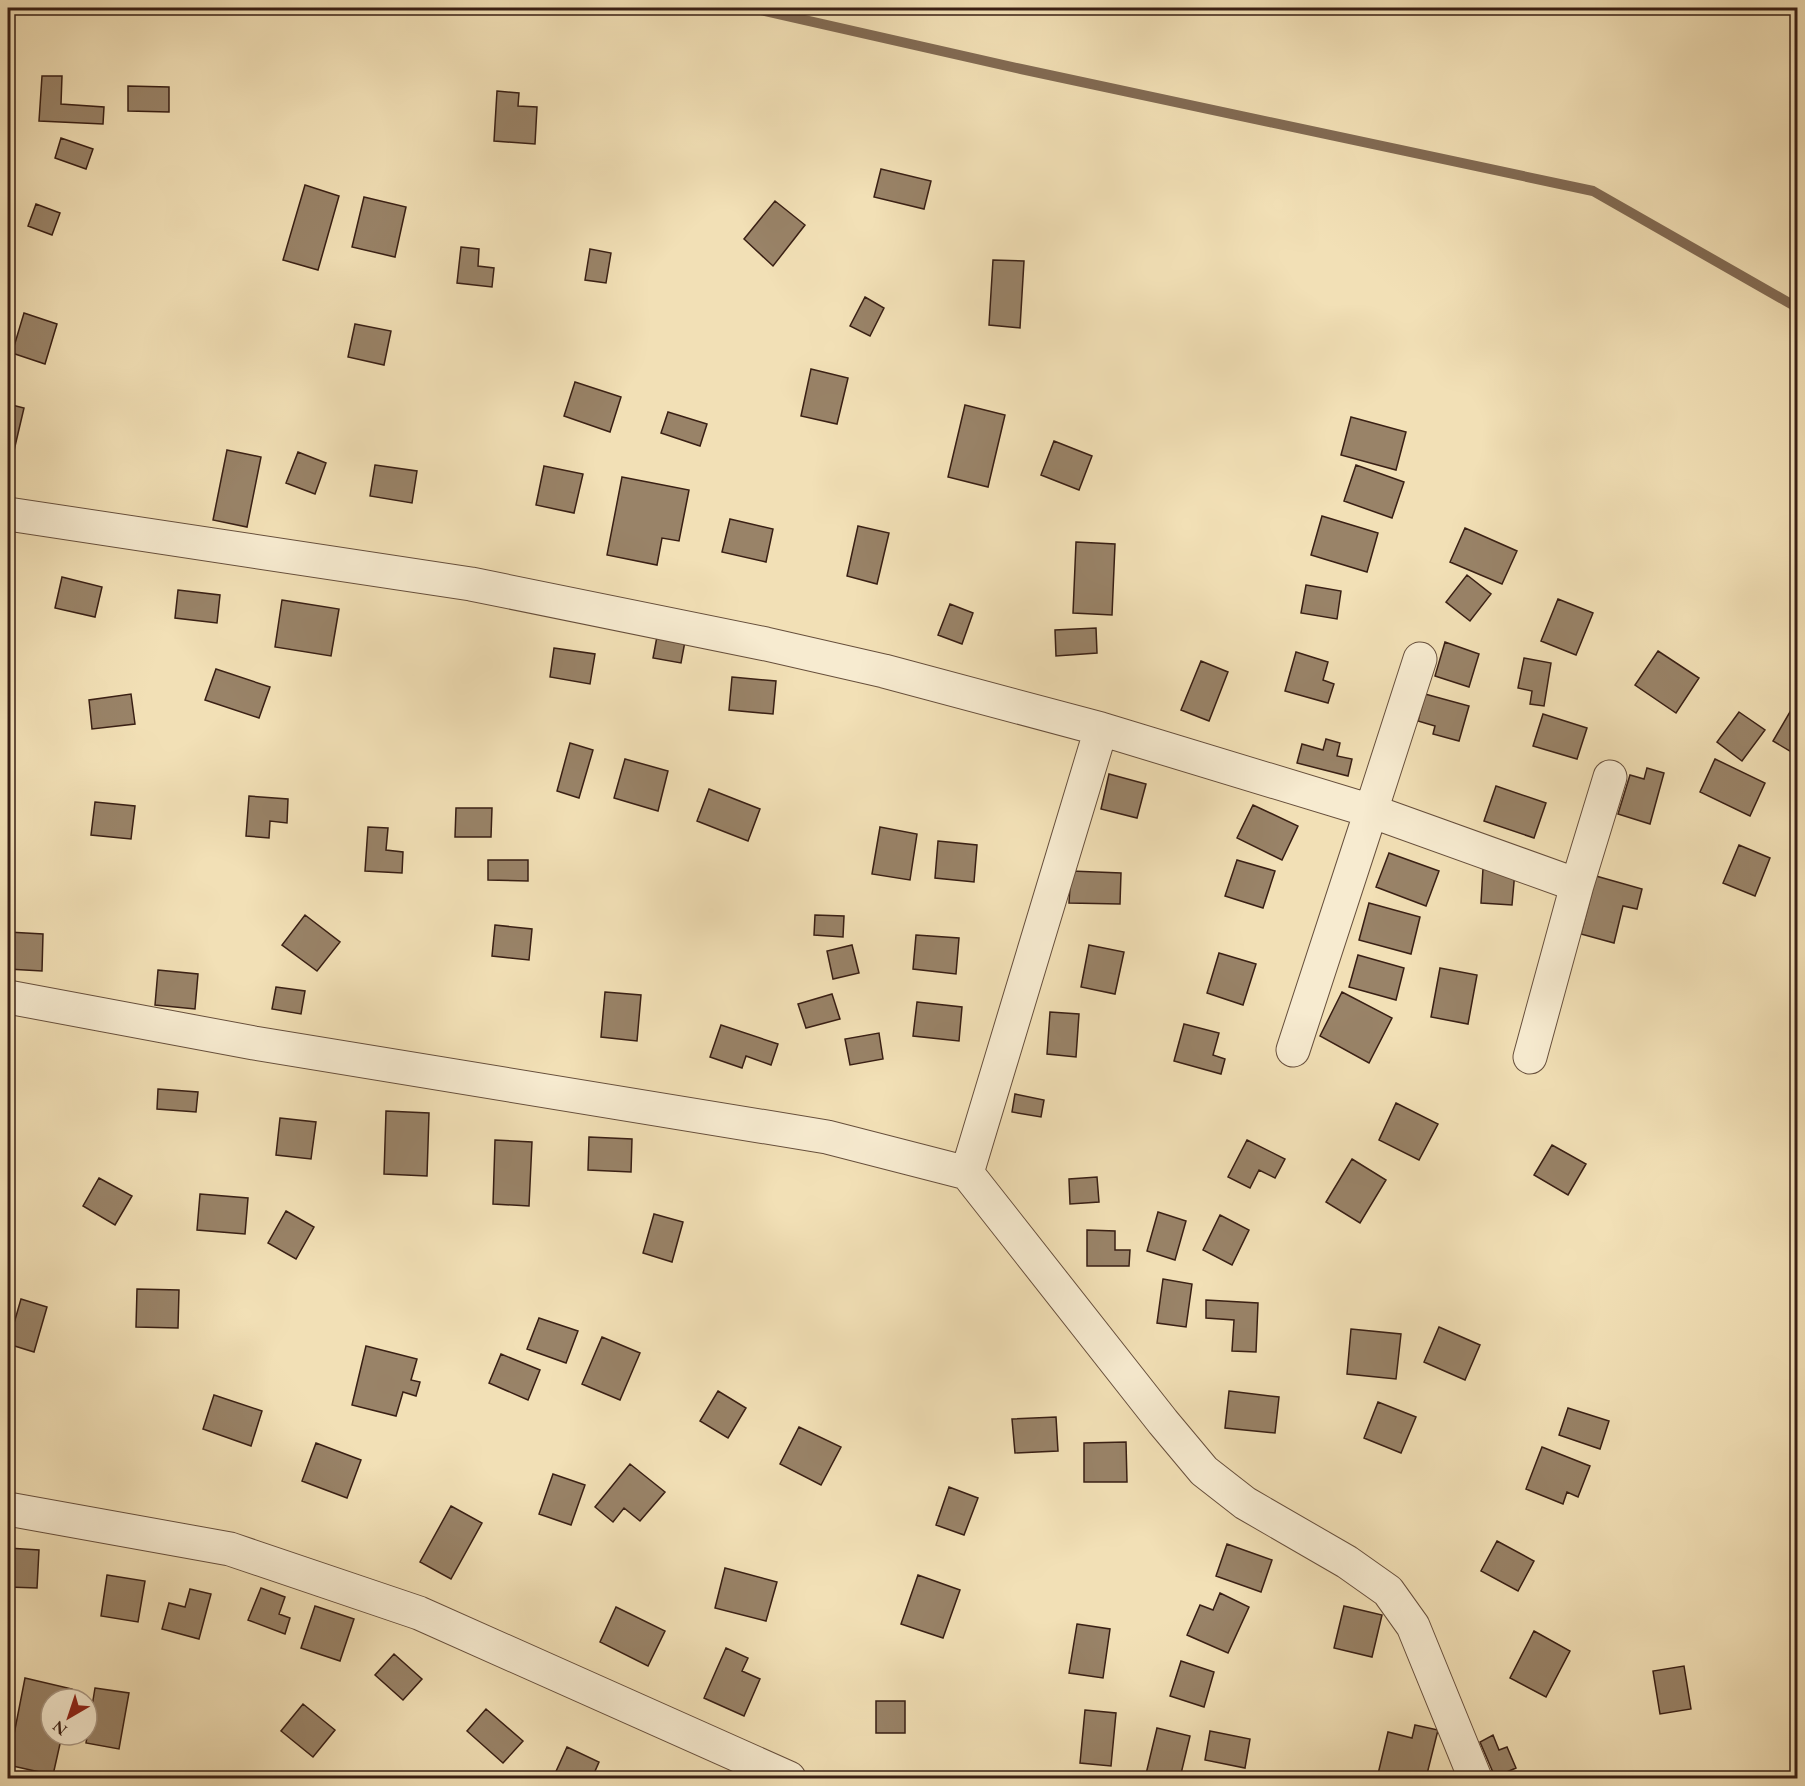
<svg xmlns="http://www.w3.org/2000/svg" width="1805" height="1786" viewBox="0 0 1805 1786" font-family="'EB Garamond',serif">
  <rect width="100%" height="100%" fill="#f2e0b6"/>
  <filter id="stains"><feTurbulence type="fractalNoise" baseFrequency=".00333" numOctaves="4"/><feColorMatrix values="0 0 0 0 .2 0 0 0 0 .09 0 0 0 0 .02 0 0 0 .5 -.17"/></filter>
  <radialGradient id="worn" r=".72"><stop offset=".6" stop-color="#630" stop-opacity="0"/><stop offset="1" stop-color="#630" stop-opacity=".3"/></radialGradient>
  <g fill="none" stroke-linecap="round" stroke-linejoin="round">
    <path stroke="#826b54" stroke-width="10" d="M752 8 1021 69 1593 191 1798 308"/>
  </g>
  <path fill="#998368" stroke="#391f14" stroke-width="1.5" d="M42 76H62L61 104 104 107 103 124 39 121Z
    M128 86 169 87V112L128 111Z
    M497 91 519 93 518 106 537 107 535 144 494 141Z
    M61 138 93 149 86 169 55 158Z
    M881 169 931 181 924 209 874 197Z
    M305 185 339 196 318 270 283 260Z
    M364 197 406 207 395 257 352 247Z
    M775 201 805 225 773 266 744 239Z
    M36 204 60 213 52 235 28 226Z
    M461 247 479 249 478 266 494 268 492 287 457 283Z
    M590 249 611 253 606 283 585 280Z
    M993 260 1024 261 1020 328 989 325Z
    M865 297 884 308 870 336 850 326Z
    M24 313 57 324 45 364 12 353Z
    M355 324 391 331 384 365 348 357Z
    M811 369 848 378 837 424 801 416Z
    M575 382 621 397 610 432 564 416Z
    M8 404 24 408 8 476Z
    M965 405 1005 415 988 487 948 477Z
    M668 412 707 424 700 446 661 433Z
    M1351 417 1406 432 1396 470 1341 455Z
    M1054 441 1092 456 1079 490 1041 475Z
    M227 450 261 457 247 527 213 520Z
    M298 452 326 463 315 494 286 483Z
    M375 465 417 471 412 503 370 496Z
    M1356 465 1404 482 1392 518 1344 501Z
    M544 466 583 474 574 513 536 505Z
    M622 477 689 490 679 541 662 538 657 565 607 555Z
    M1322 516 1378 533 1367 572 1311 555Z
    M730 519 773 529 766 562 722 552Z
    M858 526 889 533 877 584 847 576Z
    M1465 528 1517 551 1502 584 1450 562Z
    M1076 542 1115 544 1112 615 1073 613Z
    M1467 575 1491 594 1470 621 1446 602Z
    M62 577 102 587 95 617 55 608Z
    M1306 585 1341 591 1337 619 1301 613Z
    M178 590 220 595 217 623 175 618Z
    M1558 599 1593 613 1576 655 1541 641Z
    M282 600 339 609 331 656 275 647Z
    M950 604 973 613 962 644 938 635Z
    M1096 628 1097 653 1056 656 1055 630Z
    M658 631 686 636 681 663 653 658Z
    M1445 642 1479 654 1469 687 1435 676Z
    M554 648 595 654 590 684 550 677Z
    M1658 651 1699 678 1676 713 1635 685Z
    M1296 652 1328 662 1323 680 1334 684 1328 703 1285 691Z
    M1524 658 1551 663 1544 706 1530 704 1532 691 1518 688Z
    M1201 661 1228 672 1209 721 1181 710Z
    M216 669 270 687 259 718 205 700Z
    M732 677 776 681 773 714 729 710Z
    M8 694 14 695 11 720 8 719Z
    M131 694 135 724 92 729 89 700Z
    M1425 694 1469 706 1459 741 1433 734 1435 726 1418 721Z
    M1798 698V756L1773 741Z
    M1739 712 1765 730 1742 761 1717 742Z
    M1543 714 1587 728 1577 759 1533 746Z
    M1326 739 1340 743 1337 756 1352 759 1348 776 1297 763 1302 744 1323 750Z
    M570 743 593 750 579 798 557 791Z
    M625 759 668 771 658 811 614 798Z
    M1715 759 1765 783 1750 816 1700 792Z
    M1647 768 1664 773 1650 824 1618 814 1630 775 1644 779Z
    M1109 774 1146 784 1137 818 1101 809Z
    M1496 786 1546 803 1534 838 1484 821Z
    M709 789 760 809 748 841 697 821Z
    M249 796 288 799 287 823 270 821 269 838 246 836Z
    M95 802 135 806 131 839 91 835Z
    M1253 805 1298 826 1282 860 1237 838Z
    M456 808H492L491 837H455Z
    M368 827 388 828 386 850 403 852 402 873 365 871Z
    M880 827 917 834 910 880 872 874Z
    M938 841 977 845 974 882 935 878Z
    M1739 845 1770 858 1755 896 1723 883Z
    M1389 853 1439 871 1426 906 1376 887Z
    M488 860H528V881L488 880Z
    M1237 860 1275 871 1263 908 1225 896Z
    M1483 868 1515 871 1512 905 1481 903Z
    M1071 871 1121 873 1120 904 1069 903Z
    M1596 876 1642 889 1637 909 1623 906 1614 943 1581 934Z
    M1369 903 1420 917 1411 954 1359 940Z
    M305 915 340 942 317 971 282 945Z
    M815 915 844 916 843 937 814 935Z
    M495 925 532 929 529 960 492 956Z
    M8 932 43 934 42 971 8 969Z
    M916 935 959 938 956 974 913 969Z
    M852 945 859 973 833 979 827 951Z
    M1089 945 1124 952 1115 994 1081 987Z
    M1219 953 1256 964 1243 1005 1207 993Z
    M1358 955 1404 968 1396 1000 1349 987Z
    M1440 968 1477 975 1468 1024 1431 1017Z
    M158 970 198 974 195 1009 155 1005Z
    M276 987 305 991 301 1014 272 1009Z
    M605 992 641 995 637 1041 601 1037Z
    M1342 992 1392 1018 1369 1063 1320 1036Z
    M832 994 840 1019 806 1028 798 1004Z
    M917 1002 962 1007 959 1041 913 1036Z
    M1050 1012 1079 1014 1076 1057 1047 1054Z
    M1184 1024 1219 1033 1213 1055 1225 1059 1221 1074 1174 1061Z
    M721 1025 778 1044 771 1065 746 1056 742 1068 710 1057Z
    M879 1033 883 1059 850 1065 845 1039Z
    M158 1089 198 1092 196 1112 157 1109Z
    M1015 1094 1044 1100 1041 1117 1012 1112Z
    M1396 1103 1438 1124 1419 1160 1379 1140Z
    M386 1111 429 1113 427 1176 384 1174Z
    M280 1118 316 1122 311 1159 276 1155Z
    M589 1137 632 1139 631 1172 588 1170Z
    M495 1140 532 1142 529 1206 493 1204Z
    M1247 1140 1285 1159 1275 1178 1259 1170 1250 1188 1228 1177Z
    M1552 1145 1586 1164 1568 1195 1534 1175Z
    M1352 1159 1386 1180 1360 1223 1326 1202Z
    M1097 1177 1099 1202 1070 1204 1069 1179Z
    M99 1178 132 1196 115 1225 83 1206Z
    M200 1194 248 1198 245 1234 197 1230Z
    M286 1211 314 1227 296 1259 268 1243Z
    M1158 1212 1186 1221 1175 1260 1147 1251Z
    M654 1214 683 1222 672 1262 643 1253Z
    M1220 1215 1249 1230 1232 1265 1203 1250Z
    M1087 1230 1115 1231V1250H1130L1129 1266H1087Z
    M1163 1279 1192 1284 1186 1327 1157 1323Z
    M137 1289 179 1290 178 1328 136 1327Z
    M21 1299 47 1307 34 1352 8 1344Z
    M1206 1300 1258 1303 1256 1352 1232 1351 1234 1320 1206 1318Z
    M539 1318 578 1331 566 1363 527 1349Z
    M1439 1327 1480 1345 1465 1380 1424 1362Z
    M1351 1329 1401 1334 1396 1379 1347 1374Z
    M602 1337 640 1353 620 1400 582 1384Z
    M366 1346 417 1359 411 1380 420 1382 416 1396 403 1392 396 1416 352 1405Z
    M501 1354 540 1370 528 1400 489 1383Z
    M718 1391 746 1408 728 1438 700 1421Z
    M1229 1391 1279 1397 1275 1433 1225 1428Z
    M214 1395 262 1411 251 1446 203 1429Z
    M1378 1402 1416 1417 1401 1453 1364 1438Z
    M1568 1408 1609 1421 1600 1449 1559 1435Z
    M1056 1417 1058 1451 1015 1453 1012 1419Z
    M799 1427 841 1447 821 1485 780 1464Z
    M1126 1442 1127 1482H1084V1443Z
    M316 1443 361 1460 347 1498 302 1481Z
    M1542 1447 1590 1466 1578 1497 1567 1492 1563 1504 1526 1489Z
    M630 1464 665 1492 640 1521 624 1508 613 1522 595 1507Z
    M553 1474 585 1485 571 1525 539 1514Z
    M949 1487 978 1498 964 1535 936 1525Z
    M451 1506 482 1523 451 1579 420 1562Z
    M1497 1541 1534 1561 1518 1591 1481 1571Z
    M1227 1544 1272 1560 1261 1592 1216 1576Z
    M8 1548 39 1550 37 1588 8 1587Z
    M725 1568 777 1582 766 1621 715 1608Z
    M107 1575 145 1581 138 1622 101 1616Z
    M918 1575 960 1590 943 1638 901 1624Z
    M261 1588 285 1597 279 1614 290 1618 285 1634 248 1620Z
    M190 1589 211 1594 199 1639 162 1629 169 1603 185 1607Z
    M1220 1593 1249 1607 1228 1653 1187 1635 1200 1605 1213 1610Z
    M315 1606 354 1619 340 1661 301 1648Z
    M1344 1606 1382 1615 1372 1657 1334 1648Z
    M616 1607 665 1631 648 1666 600 1642Z
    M1077 1624 1110 1629 1103 1678 1069 1673Z
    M1534 1631 1570 1651 1546 1697 1510 1678Z
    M726 1648 748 1658 742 1671 760 1679 744 1716 704 1698Z
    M394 1654 422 1679 403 1700 375 1675Z
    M1181 1661 1214 1672 1204 1707 1170 1696Z
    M1684 1666 1691 1709 1660 1714 1653 1671Z
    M25 1678 72 1689 70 1699H51V1735H62L53 1775 8 1765Z
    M95 1688 129 1693 119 1749 86 1743Z
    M876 1701H905V1733H876Z
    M303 1704 335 1730 313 1757 281 1731Z
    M486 1709 523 1741 503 1763 467 1731Z
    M1085 1710 1116 1713 1111 1766 1080 1763Z
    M1415 1725 1438 1730 1426 1778H1397L1378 1774 1388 1732 1412 1738Z
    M1157 1728 1190 1736 1180 1778H1166L1146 1774Z
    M1210 1731 1250 1739 1245 1768 1205 1760Z
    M1493 1735 1499 1750 1507 1747 1516 1768 1495 1777 1480 1742Z
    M567 1747 599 1762 592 1778H553Z"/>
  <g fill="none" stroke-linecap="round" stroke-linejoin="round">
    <g stroke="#674f3c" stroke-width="35">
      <path id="street" d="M8 514 471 584 766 644 884 671 1101 729 1371 811 1293 1050
        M1420 659 1371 811 1577 885
        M8 997 254 1043 827 1137 967 1173 1163 1422 1204 1471 1245 1503 1347 1562 1388 1591 1413 1626 1475 1778
        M1530 1057 1577 885 1610 777
        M967 1173 1101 729
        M8 1509 230 1549 419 1613 789 1778"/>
    </g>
    <use href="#street" stroke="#f7ebd0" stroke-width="33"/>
  </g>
  <rect width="1805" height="1786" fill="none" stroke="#f2e0b6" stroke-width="30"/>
  <rect x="9" y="9" width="1787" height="1768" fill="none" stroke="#391f14" stroke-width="3"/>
  <rect x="15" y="15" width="1775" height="1756" fill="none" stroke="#391f14" stroke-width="1.5"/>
  <g transform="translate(69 1717) rotate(219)"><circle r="28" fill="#f7ebd0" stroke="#ab9985" stroke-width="1.5"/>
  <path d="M0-4.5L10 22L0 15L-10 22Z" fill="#8f2418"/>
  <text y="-9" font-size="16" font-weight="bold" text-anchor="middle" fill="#391f14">N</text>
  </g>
  <rect width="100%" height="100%" filter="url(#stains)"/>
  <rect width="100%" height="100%" fill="url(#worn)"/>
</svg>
